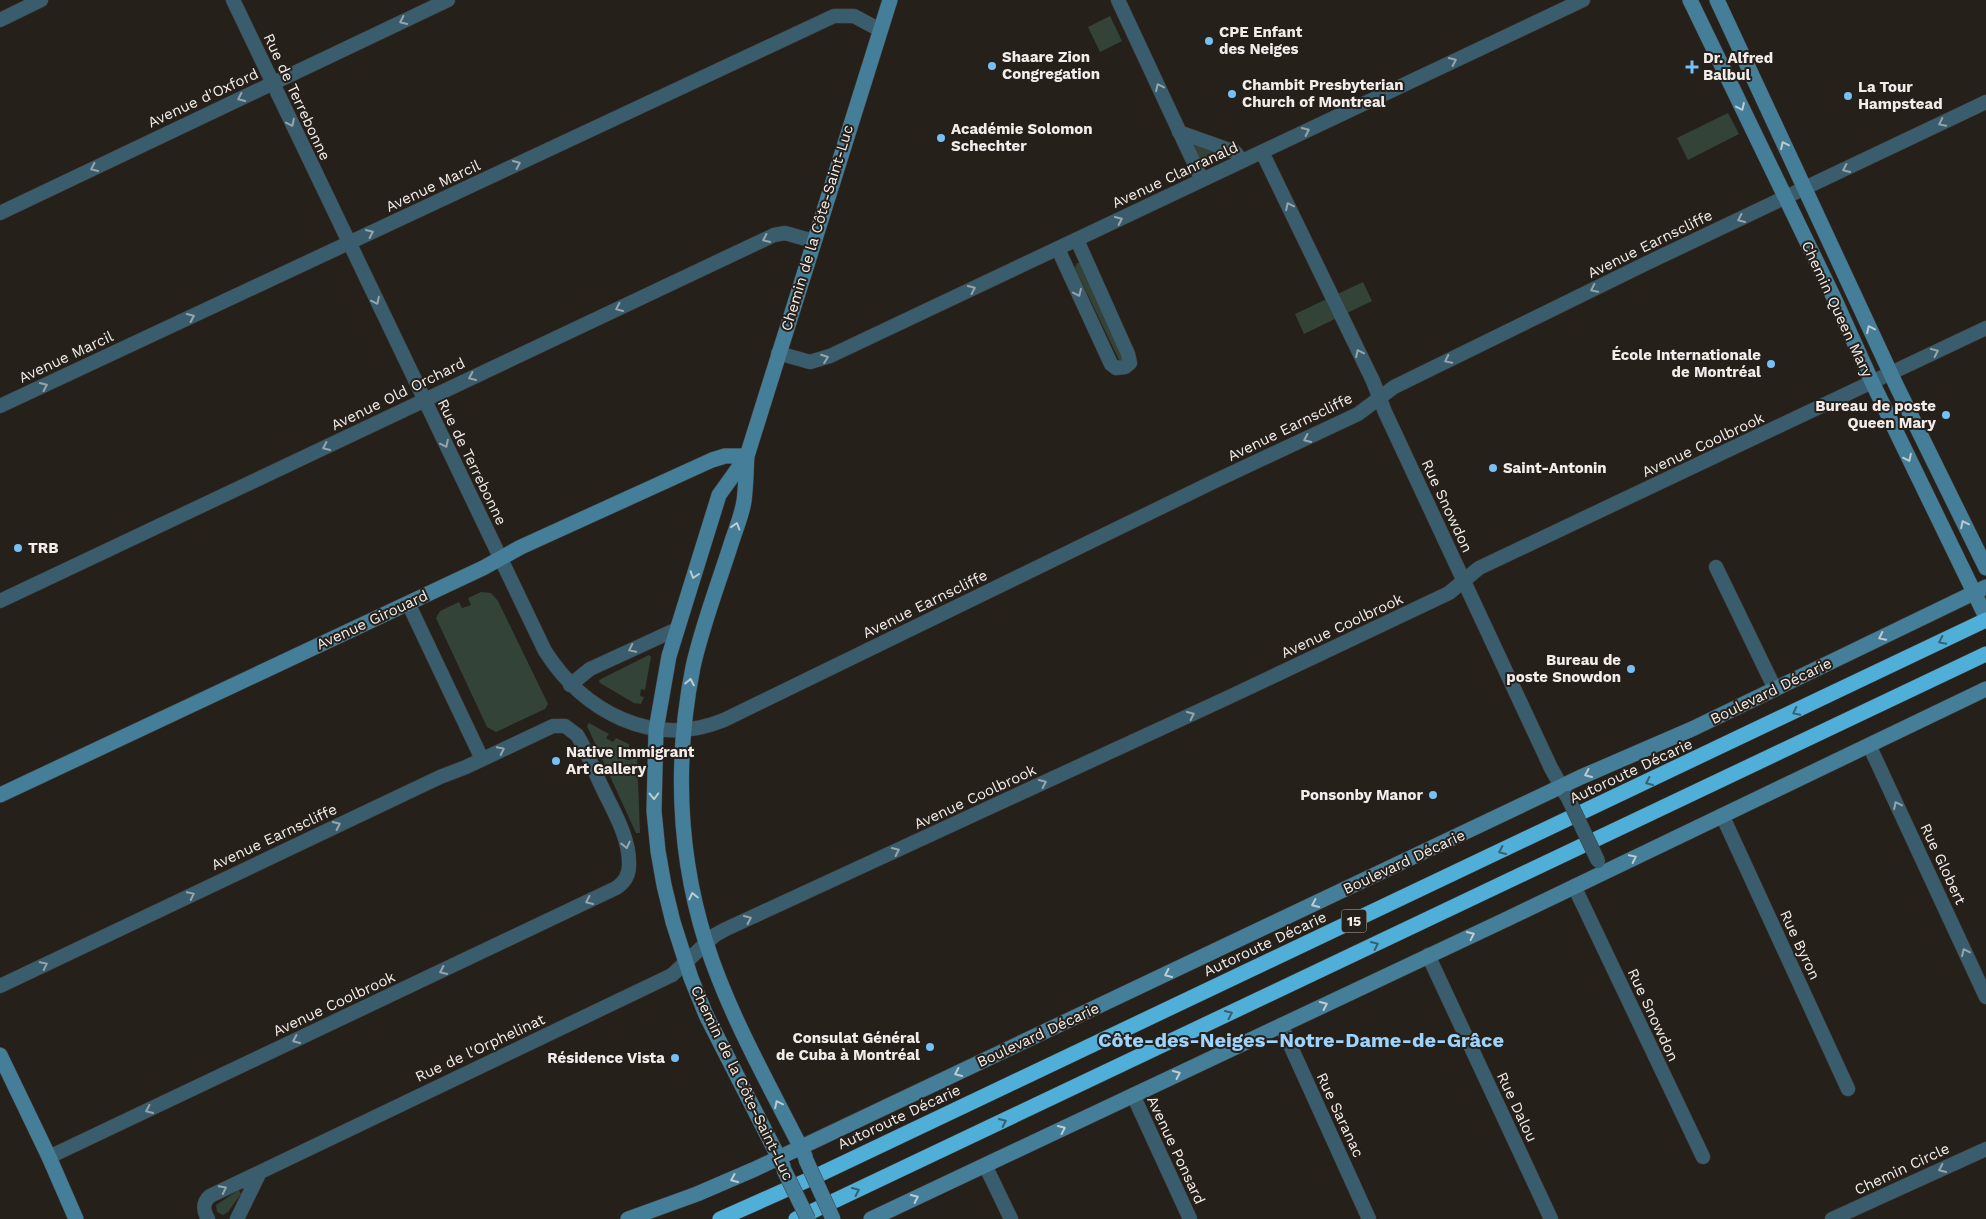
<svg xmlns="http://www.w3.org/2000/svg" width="1986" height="1219" viewBox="0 0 1986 1219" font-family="'Work Sans',sans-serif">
  <rect width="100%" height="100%" fill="#26201b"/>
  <path fill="#334337" d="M1110 16 1122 41 1100 52 1088 27Z
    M1728 113 1739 134 1688 160 1677 138Z
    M1194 143 1222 153 1201 163 1192 144Z
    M1077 263H1080L1124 361 1119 360 1075 268Z
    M1363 282 1372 301 1304 334 1295 314Z
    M481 592 491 593 498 601 548 704 545 709 496 732 487 727 436 618 440 611 459 602 462 608 471 605 468 598Z
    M649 655 651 657 645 690 641 689 640 696 644 697 641 704 634 703 600 683 599 681 601 679Z
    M589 723 609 734 606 738 613 742 616 738 629 744V749L624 755 626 760H630L635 754 637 755 640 833H636L587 726Z
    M239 1190 241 1194 228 1212 223 1215 217 1212 216 1205Z"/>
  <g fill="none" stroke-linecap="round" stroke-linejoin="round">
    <g stroke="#433d38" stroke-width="15">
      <path id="street" d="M233 0 545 651C584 712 653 749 724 720L1215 481 1358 414 1394 387 1647 263 1986 102
        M1118 0 1202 180
        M0 20 41 0
        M1179 132 1235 152 1242 161
        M1262 152 1373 381 1385 412 1551 768 1566 795
        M0 213 448 0
        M1058 249 1111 364 1116 368 1125 367 1130 363 1128 354 1077 240
        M778 353 810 362 830 356 1583 0
        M0 406 834 16H854L880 30
        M1716 567 1775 689
        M0 601 774 235 785 233 813 241
        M408 603 482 759
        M570 685 590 669 677 629
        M1869 745 1986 997
        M1722 815 1848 1089
        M1574 886 1703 1157
        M1428 955 1551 1219
        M0 986 440 777 466 767 553 726H565L577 735C587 751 593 768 601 785 612 809 630 837 629 865 629 875 624 883 616 888L49 1157
        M1281 1025 1369 1219
        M1133 1095 1190 1219
        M985 1165 1011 1219
        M208 1219C203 1210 202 1203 210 1196L672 975 715 935 726 929 1227 698 1449 593 1479 568 1986 328
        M237 1219 260 1172
        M1832 1219 1986 1149"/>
    </g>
    <g stroke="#433d38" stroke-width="16">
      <path id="secondary" d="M1690 0 1835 300 1872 382 1986 617
        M1717 0 1897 387 1986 568
        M747 456 719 495 669 656 656 730 654 811 658 851 664 885 673 922 691 978 706 1015 783 1166
        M0 795 483 568 521 547 712 460 725 456H747
        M0 1055 49 1157 76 1219
        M805 1156C776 1098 743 1040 719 979 679 879 672 772 693 667 702 626 718 585 731 544 735 531 742 515 744 501 746 486 746 471 747 456L890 0
        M628 1219 697 1194 755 1169 1581 777 1692 729 1986 587
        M871 1219 1507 919 1986 689"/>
    </g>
    <g stroke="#433d38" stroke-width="16">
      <path id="highway" d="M720 1219 810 1179 1986 620
        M796 1219 1986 654"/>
    </g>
    <use href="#street" stroke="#3a5d6d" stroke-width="14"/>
    <use href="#secondary" stroke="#447e99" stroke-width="15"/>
    <use href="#highway" stroke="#4fafd9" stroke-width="15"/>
    <g stroke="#433d38" stroke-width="15" stroke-linecap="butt">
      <path id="street-bridge" d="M1568 798 1598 861"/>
    </g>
    <g stroke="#433d38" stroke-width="16" stroke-linecap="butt">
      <path id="secondary-bridge" d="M806 1160 833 1219
        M784 1170 808 1219"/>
    </g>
    <use href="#street-bridge" stroke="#3a5d6d" stroke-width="14"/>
    <use href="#secondary-bridge" stroke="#447e99" stroke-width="15"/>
  </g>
  <defs><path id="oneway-chevron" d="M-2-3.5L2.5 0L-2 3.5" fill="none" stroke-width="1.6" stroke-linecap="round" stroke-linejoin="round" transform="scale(1.25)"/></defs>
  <g stroke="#96a5ac">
    <use href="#oneway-chevron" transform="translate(403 21) rotate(155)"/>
    <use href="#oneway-chevron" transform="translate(1453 61) rotate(-25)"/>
    <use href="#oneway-chevron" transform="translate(1159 87) rotate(-115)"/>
    <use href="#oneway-chevron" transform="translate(241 98) rotate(155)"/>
    <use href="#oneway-chevron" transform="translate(291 123) rotate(64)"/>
    <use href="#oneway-chevron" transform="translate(1942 123) rotate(154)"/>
    <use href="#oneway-chevron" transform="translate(1306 131) rotate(-25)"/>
    <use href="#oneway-chevron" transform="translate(517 164) rotate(-25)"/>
    <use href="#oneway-chevron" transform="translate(94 168) rotate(155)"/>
    <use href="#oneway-chevron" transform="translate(1846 169) rotate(155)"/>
    <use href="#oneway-chevron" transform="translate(1289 206) rotate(-116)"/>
    <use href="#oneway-chevron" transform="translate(1741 219) rotate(155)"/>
    <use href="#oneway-chevron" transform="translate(1119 220) rotate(-25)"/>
    <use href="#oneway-chevron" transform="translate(370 233) rotate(-25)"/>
    <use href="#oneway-chevron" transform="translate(766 239) rotate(155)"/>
    <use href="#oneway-chevron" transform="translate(972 289) rotate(-25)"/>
    <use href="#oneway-chevron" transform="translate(1594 289) rotate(154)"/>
    <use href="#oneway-chevron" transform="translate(1078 293) rotate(65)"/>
    <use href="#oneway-chevron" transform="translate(376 301) rotate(64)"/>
    <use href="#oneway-chevron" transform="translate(619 308) rotate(155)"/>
    <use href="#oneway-chevron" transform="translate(191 317) rotate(-25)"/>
    <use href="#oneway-chevron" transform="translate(1935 352) rotate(-25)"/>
    <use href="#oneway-chevron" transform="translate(1359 353) rotate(-116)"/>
    <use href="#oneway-chevron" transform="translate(825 358) rotate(-20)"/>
    <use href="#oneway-chevron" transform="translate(1448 360) rotate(154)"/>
    <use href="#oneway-chevron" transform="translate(472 377) rotate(155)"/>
    <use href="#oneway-chevron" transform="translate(44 386) rotate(-25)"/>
    <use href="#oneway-chevron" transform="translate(1307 439) rotate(155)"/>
    <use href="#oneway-chevron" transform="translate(445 444) rotate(64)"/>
    <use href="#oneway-chevron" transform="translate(326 447) rotate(155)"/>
    <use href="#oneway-chevron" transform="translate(632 649) rotate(154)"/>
    <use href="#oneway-chevron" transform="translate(1191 715) rotate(-25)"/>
    <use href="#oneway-chevron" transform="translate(501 750) rotate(-26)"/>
    <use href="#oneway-chevron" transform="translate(1043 783) rotate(-25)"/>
    <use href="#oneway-chevron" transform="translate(1897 805) rotate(-115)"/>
    <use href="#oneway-chevron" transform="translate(337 825) rotate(-25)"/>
    <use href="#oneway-chevron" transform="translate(626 845) rotate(77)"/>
    <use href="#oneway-chevron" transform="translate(896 851) rotate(-25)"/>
    <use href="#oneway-chevron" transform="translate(191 895) rotate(-26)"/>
    <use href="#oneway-chevron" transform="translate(589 901) rotate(155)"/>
    <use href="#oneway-chevron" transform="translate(748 919) rotate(-25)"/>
    <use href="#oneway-chevron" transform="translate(1965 952) rotate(-115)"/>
    <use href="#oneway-chevron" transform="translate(44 965) rotate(-26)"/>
    <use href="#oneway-chevron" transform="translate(443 971) rotate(155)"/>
    <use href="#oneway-chevron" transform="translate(296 1040) rotate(155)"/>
    <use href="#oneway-chevron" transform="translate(149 1110) rotate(155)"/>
    <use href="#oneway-chevron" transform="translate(1942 1169) rotate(155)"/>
    <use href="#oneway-chevron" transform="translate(223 1189) rotate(-27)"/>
  </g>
  <g stroke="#beccd2">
    <use href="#oneway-chevron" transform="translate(1741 107) rotate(65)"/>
    <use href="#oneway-chevron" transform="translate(1784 145) rotate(-115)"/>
    <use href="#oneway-chevron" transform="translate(1870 329) rotate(-115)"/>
    <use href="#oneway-chevron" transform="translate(1908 458) rotate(64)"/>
    <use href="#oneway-chevron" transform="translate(1964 524) rotate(-116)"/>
    <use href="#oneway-chevron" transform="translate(736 526) rotate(-73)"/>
    <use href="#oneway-chevron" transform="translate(694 575) rotate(108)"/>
    <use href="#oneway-chevron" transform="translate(1882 637) rotate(154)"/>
    <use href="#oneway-chevron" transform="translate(690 682) rotate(-79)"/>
    <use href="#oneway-chevron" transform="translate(1588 774) rotate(156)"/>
    <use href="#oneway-chevron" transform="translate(654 796) rotate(89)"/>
    <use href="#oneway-chevron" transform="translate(1633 858) rotate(-26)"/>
    <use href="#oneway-chevron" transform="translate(693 896) rotate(-103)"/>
    <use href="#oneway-chevron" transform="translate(1315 904) rotate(155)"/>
    <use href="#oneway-chevron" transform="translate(1471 935) rotate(-25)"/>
    <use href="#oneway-chevron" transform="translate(1168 974) rotate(155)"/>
    <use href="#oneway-chevron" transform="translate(1324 1005) rotate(-25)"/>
    <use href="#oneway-chevron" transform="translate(958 1073) rotate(155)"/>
    <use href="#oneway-chevron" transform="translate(1177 1074) rotate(-25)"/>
    <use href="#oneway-chevron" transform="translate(778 1104) rotate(-116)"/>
    <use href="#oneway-chevron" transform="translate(1062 1129) rotate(-25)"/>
    <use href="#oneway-chevron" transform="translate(734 1179) rotate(156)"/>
    <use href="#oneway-chevron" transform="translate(915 1198) rotate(-25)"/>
  </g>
  <g stroke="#386070">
    <use href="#oneway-chevron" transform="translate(1942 641) rotate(154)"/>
    <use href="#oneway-chevron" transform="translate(1796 712) rotate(154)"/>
    <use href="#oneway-chevron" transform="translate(1649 782) rotate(155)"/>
    <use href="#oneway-chevron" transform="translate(1502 851) rotate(155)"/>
    <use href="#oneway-chevron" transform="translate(1375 945) rotate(-25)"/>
    <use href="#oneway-chevron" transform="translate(1229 1014) rotate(-25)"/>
    <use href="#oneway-chevron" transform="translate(1003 1122) rotate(-25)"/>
    <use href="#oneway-chevron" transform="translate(856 1191) rotate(-25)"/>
  </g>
  <g fill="#75c0f6" stroke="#26201b" stroke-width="2">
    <circle cx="1209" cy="41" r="5"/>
    <circle cx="992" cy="66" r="5"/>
    <path d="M1689.5 59.5h5v5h5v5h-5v5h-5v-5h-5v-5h5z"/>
    <circle cx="1232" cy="94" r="5"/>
    <circle cx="1848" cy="96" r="5"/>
    <circle cx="941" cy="138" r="5"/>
    <circle cx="1771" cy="364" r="5"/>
    <circle cx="1946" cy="415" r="5"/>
    <circle cx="1493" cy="468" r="5"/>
    <circle cx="18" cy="548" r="5"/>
    <circle cx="1631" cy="669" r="5"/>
    <circle cx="556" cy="761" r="5"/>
    <circle cx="1433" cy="795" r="5"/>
    <circle cx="930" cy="1047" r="5"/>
    <circle cx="675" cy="1058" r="5"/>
  </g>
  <g text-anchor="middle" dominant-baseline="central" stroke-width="4" stroke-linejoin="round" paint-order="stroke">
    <rect fill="#26201b" stroke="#b5b0ac" stroke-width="1" x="1341.5" y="909.5" width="25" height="23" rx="4"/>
    <g font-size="14" font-weight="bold" fill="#f2edea">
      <text x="1354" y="921">15</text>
    </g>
    <g font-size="15" font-weight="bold" fill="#f2edea" stroke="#26201b" text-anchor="start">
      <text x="1219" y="32">CPE Enfant<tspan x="1219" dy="17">des Neiges</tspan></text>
      <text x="1002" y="57">Shaare Zion<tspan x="1002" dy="17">Congregation</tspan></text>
      <text x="1703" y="58">Dr. Alfred<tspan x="1703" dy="17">Balbul</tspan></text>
      <text x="1242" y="85">Chambit Presbyterian<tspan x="1242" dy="17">Church of Montreal</tspan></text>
      <text x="1858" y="87">La Tour<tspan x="1858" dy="17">Hampstead</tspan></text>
      <text x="951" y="129">Académie Solomon<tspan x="951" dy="17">Schechter</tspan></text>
      <text x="1761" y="355" text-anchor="end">École Internationale<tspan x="1761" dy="17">de Montréal</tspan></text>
      <text x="1936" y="406" text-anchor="end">Bureau de poste<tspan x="1936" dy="17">Queen Mary</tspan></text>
      <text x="1503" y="468">Saint-Antonin</text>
      <text x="28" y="548">TRB</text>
      <text x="1621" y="660" text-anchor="end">Bureau de<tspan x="1621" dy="17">poste Snowdon</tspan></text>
      <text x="566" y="752">Native Immigrant<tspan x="566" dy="17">Art Gallery</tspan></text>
      <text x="1423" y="795" text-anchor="end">Ponsonby Manor</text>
      <text x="920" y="1038" text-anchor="end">Consulat Général<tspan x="920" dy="17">de Cuba à Montréal</tspan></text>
      <text x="665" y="1058" text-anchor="end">Résidence Vista</text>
    </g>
    <g font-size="15" fill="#f2edea" stroke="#26201b">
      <text transform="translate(297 97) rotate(65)">Rue de Terrebonne</text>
      <text transform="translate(203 98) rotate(-25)">Avenue d'Oxford</text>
      <text transform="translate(1175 175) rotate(-25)">Avenue Clanranald</text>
      <text transform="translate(433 186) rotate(-25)">Avenue Marcil</text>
      <text transform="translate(817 228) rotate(-73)">Chemin de la Côte-Saint-Luc</text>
      <text transform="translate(1650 244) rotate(-26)">Avenue Earnscliffe</text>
      <text transform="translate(1837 309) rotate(65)">Chemin Queen Mary</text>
      <text transform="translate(66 357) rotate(-25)">Avenue Marcil</text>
      <text transform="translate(398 394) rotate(-26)">Avenue Old Orchard</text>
      <text transform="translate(1290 427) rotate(-26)">Avenue Earnscliffe</text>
      <text transform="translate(1703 445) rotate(-25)">Avenue Coolbrook</text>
      <text transform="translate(472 462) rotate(64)">Rue de Terrebonne</text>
      <text transform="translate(1447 506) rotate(65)">Rue Snowdon</text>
      <text transform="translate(925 604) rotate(-26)">Avenue Earnscliffe</text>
      <text transform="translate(372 620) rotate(-25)">Avenue Girouard</text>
      <text transform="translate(1342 626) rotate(-25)">Avenue Coolbrook</text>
      <text transform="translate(1771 691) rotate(-26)">Boulevard Décarie</text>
      <text transform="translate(1631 771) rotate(-25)">Autoroute Décarie</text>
      <text transform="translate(975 797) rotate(-25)">Avenue Coolbrook</text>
      <text transform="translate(274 837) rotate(-25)">Avenue Earnscliffe</text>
      <text transform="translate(1404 862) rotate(-25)">Boulevard Décarie</text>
      <text transform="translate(1943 864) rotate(65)">Rue Globert</text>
      <text transform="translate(1265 944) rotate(-25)">Autoroute Décarie</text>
      <text transform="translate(1800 945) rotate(65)">Rue Byron</text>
      <text transform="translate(334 1004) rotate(-25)">Avenue Coolbrook</text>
      <text transform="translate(1653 1015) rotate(65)">Rue Snowdon</text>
      <text transform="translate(1038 1035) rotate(-25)">Boulevard Décarie</text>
      <text transform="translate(480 1048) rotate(-25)">Rue de l'Orphelinat</text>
      <text transform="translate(742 1083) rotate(64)">Chemin de la Côte-Saint-Luc</text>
      <text transform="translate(1517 1107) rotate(65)">Rue Dalou</text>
      <text transform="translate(1340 1115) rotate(65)">Rue Saranac</text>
      <text transform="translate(899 1117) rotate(-25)">Autoroute Décarie</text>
      <text transform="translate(1176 1150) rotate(65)">Avenue Ponsard</text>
      <text transform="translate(1902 1169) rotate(-25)">Chemin Circle</text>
    </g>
    <g font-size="20" font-weight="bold" fill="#9ed3fc" stroke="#26201b">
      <text x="1301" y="1040">Côte-des-Neiges–Notre-Dame-de-Grâce</text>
    </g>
  </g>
</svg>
